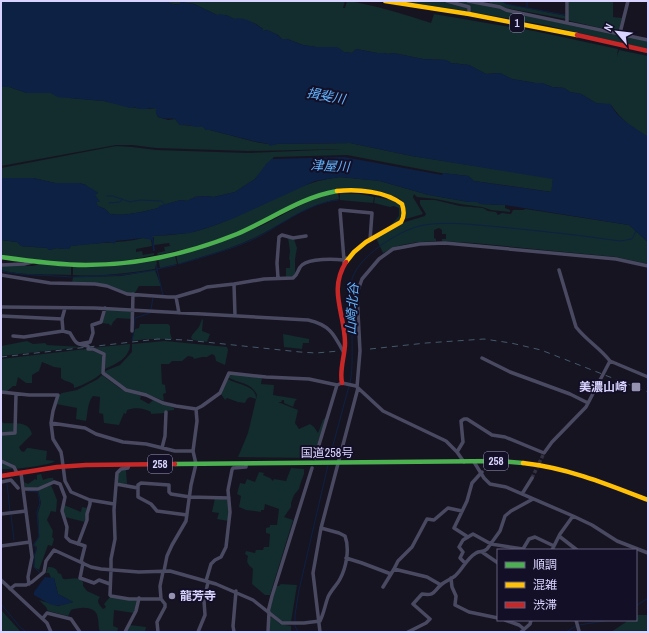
<svg xmlns="http://www.w3.org/2000/svg" width="649" height="633" viewBox="0 0 649 633" font-family="'Archivo Narrow','Noto Sans JP',sans-serif">
  <rect width="100%" height="100%" fill="#161421"/>
  <path fill="#132c2d" d="M166 1H345L343 8H345L347 1H349C377 6 404 14 431 23L434 14 534 31 618 49 617 57 619 50 648 56V137C634 129 620 119 611 105L596 103 581 94 570 92 564 88 552 87 542 83H535L512 79 500 73 486 74 469 65 451 63 446 60 423 59 393 53 388 54 384 53H377L356 49 352 53 344 52 335 47H316L303 45 287 39H282L278 35 267 30 263 31V29L256 24 248 21 240 19H234L226 15H217L194 4 181 2 180 4C175 5 170 4 166 1Z
    M398 1H444L468 8 467 11Z
    M451 1H462L500 8 648 41V49L545 25 471 12V7Z
    M489 1H501L506 4 566 16V19L506 8 490 4Z
    M569 1H613V17L622 18 619 31 618 32 570 21 568 19Z
    M1 87H9L27 93H51L70 98 104 101 136 108 149 109 156 108V112L158 117 168 120 175 119 180 125C188 125 195 126 203 127L206 130H210C224 133 266 147 277 144L350 143 412 156 553 178 552 192 474 181 468 176 441 173 347 155 274 157 255 179 235 192 214 197 206 196 195 197 187 201 181 200 160 206 158 208C142 212 127 216 110 214L105 209 98 206 96 202H99L94 194 98 193 88 187 86 185 79 183H55L33 178H1V168L116 146 132 147 156 150 248 153 344 149 248 151 156 148 132 145H116L1 166Z
    M340 177 380 181 429 195 469 202H477L481 204 505 205V208L510 210V212L491 210 482 207 460 204 436 199 417 197 414 194 413 197 423 214 406 219C405 207 407 201 393 196L333 190 237 233 194 247 158 255 157 253 165 251 164 247 170 246 169 243 154 245V238L152 236C172 235 191 234 210 227 254 212 293 182 340 177Z
    M338 193 339 199C308 204 284 223 256 237 231 249 204 256 178 264L176 254C206 248 234 238 263 225 288 213 310 197 338 193Z
    M340 193 360 194 374 197 373 203 340 200Z
    M375 197 393 200 401 206C404 217 399 221 390 226L399 216V208L394 206 390 207 374 203Z
    M420 200H435L460 206 483 208 488 211 496 212 498 215 502 213 511 214 513 210H523L526 209 629 225 648 242V264L616 257 473 243 442 241V239H446V234H442V230L439 228 434 230V238L436 239V241C418 242 398 243 383 253L377 240V237L387 231 405 222 425 216 426 214 420 204Z
    M143 238 151 239 152 246 136 249V252L142 251 143 255 154 253V255C140 258 126 261 112 262 75 265 38 260 1 256V240L17 242 21 246 47 248 49 250 57 248 64 249H69L71 246C95 242 119 244 143 238Z
    M288 238 294 239 297 248 295 259V275L293 277H286V268H290V260L289 259 290 251Z
    M175 255 177 264 160 268 158 258Z
    M156 259 157 264 156 265 155 269C128 273 101 277 73 275V267Z
    M39 264 71 267V275C48 274 24 276 1 270V266H33Z
    M155 270 161 286H139L135 293H127L107 285 72 283 73 277 121 276Z
    M106 310 131 311 132 319 117 318 113 322 111 326 109 324 102 323Z
    M202 319 203 320 202 331 210 334 207 342 193 340 191 338 192 335 199 327Z
    M140 324H168L170 326V333L172 339H147L132 341 135 329 139 328Z
    M283 334 309 339V343H303L302 349 284 347Z
    M27 341 33 344 45 343 47 345 82 347 1 356V346Z
    M165 341 227 347 228 350 225 365 216 361 215 356 212 354 207 357H202L194 359 193 357 188 356 182 361H172L169 364H161L162 384 165 385 166 393 163 394 164 401 152 396 127 389 105 373V371L120 365 132 352V344Z
    M130 344C130 358 116 364 105 369V355L91 348Z
    M86 349 103 354 102 373C94 380 83 385 74 388V385C70 381 65 382 61 378V368L54 367 42 362 39 371 32 375V383H26L18 377 16 386H13L6 392 1 391V359Z
    M232 374 262 378 261 384 274 385 273 395 297 399 295 401 293 407 284 403V400H282L281 402H278L298 410 295 423 299 429 310 424 314 427 318 433 323 420 326 417 313 458 238 457 248 433 257 395C252 383 239 383 229 378V375Z
    M102 375 121 389 141 396 140 399 149 404 153 400 174 408V410L165 411V413L151 414V412C144 408 135 407 127 410L126 414 124 413 119 425 104 423 103 414 99 413 100 397 93 396C87 403 88 413 86 421L76 419 77 408 56 404 59 395 62 393 77 390 98 379Z
    M228 379C237 385 257 385 256 399L250 397 247 399 245 403 238 402 227 398 225 400 221 394Z
    M1 420 3 423C14 424 29 420 32 434L19 447 21 451 24 452 27 448H29L47 451 46 460 55 461C49 466 9 470 1 469Z
    M291 468 304 469V474L301 482 299 489 294 495 291 503V507L284 517 293 520 270 595H265L252 584 253 569C248 564 246 563 248 556L245 554 246 551 255 553 256 550H263L264 547H269L270 534 266 533V528L270 527V525H277L279 509 265 504 264 510H261V512L246 510 239 507 241 496 237 494 240 483 245 484 247 479 255 482 259 472 264 473 263 475 270 478 273 481 274 479 286 481Z
    M121 470H126L127 484 118 483 117 474Z
    M41 474 43 480 49 478H53L54 482 42 487 25 488 24 482 28 484 35 479 37 480V475Z
    M51 485 57 500 56 512 51 511 47 520 53 531 52 537 54 539 52 546 48 545 39 570 34 567C35 563 34 558 35 555 35 552 37 551 37 547L34 545 39 537 38 513 41 503 38 490Z
    M215 498 228 500 229 511 228 521 217 519 219 513 212 512Z
    M64 505 81 512 82 507 87 508 85 522 65 517 63 512Z
    M48 567C53 567 57 568 58 573L61 574 63 579C70 580 78 575 83 582V586L87 591 100 597C96 602 99 604 103 609L106 607 104 604 110 597 137 599 134 613 114 610 113 626 118 628 117 632H100C98 627 99 624 98 619 97 605 80 607 71 610L68 616 48 611 46 607 39 600 58 606 73 602 58 594 54 578H51L49 573H46Z
    M281 584 297 585 291 622H283L270 612V610L276 586H279Z
    M2 611 21 632H2L1 631Z
    M636 615H648V632H611L629 620H636Z
    M272 617 280 624 291 626V632H270V618Z
    M130 625 146 627 145 632H126Z"/>
  <path fill="#0d2144" d="M1 1H166C170 4 175 5 180 4V2L194 4 217 15C222 13 229 16 234 19 243 16 256 24 263 29V31L267 30 276 34 282 39H287L303 45 316 47H335L339 48 344 52 352 53 356 49 377 53H384L388 54 393 53 423 59 446 60 451 63 469 65 486 74 500 73 512 79 535 83H542L552 87 564 88 570 92 581 94 596 103 610 104 617 114 626 122 648 137V242L629 225 505 205 481 204 477 202H469L429 195 380 181 340 177 315 181 232 219 210 227 190 233 153 236 155 251H153L152 240 143 238 116 241 114 244 111 242 71 246 69 249H64L57 248 49 250 47 248 21 246 17 242 1 240V178H33L55 183H79L86 185 88 187 91 188 98 193 95 195 100 202H96L98 206 105 209 110 214C127 216 142 212 158 208L159 206 181 200 187 201 195 197 206 196 214 197 235 192 255 179 267 163 272 159 344 157 442 175 443 173 468 176 474 181 551 192 553 179 412 156 350 143 277 144 270 146 269 144 253 141 210 130H206L203 127H196L188 125H180L175 119C167 118 154 121 156 108 148 108 142 111 134 107L130 108 104 101 57 97 51 93H27L9 87H1Z
    M45 577 54 578 58 594 73 602C51 609 53 605 34 595V592Z"/>
  <g fill="none" stroke-linecap="round" stroke-linejoin="round">
    <path stroke="#0d2144" stroke-width="1" d="M501 1 506 4 565 15
      M527 7V1
      M107 196H113L130 202 140 200 162 201 165 205
      M109 203 120 202 122 199
      M179 264C206 256 233 249 258 237 284 223 308 203 338 200
      M156 265 163 295
      M157 269 176 265
      M1 271C24 276 47 275 71 277
      M73 277 121 275 157 270
      M151 309 153 298
      M134 328 135 318 150 313
      M132 340 134 331
      M350 383C353 371 352 347 352 334 350 315 345 293 354 274 364 253 401 229 424 225 449 221 475 225 500 227 540 231 580 235 620 241L632 239 636 231
      M329 460 349 386
      M7 484 10 511
      M28 491 38 492 40 503 37 512 39 537 33 545 36 547V551L34 556V567L40 573
      M11 515 14 540
      M1 604 20 627 26 632
      M636 606 648 598
      M579 625 610 620
      M298 632 295 626V615L299 590 328 465
      M566 632 576 626"/>
    <path stroke="#333142" stroke-width="3.5" stroke-dasharray="3.5 2" stroke-linecap="butt" d="M532 478 544 453"/>
    <path stroke="#4a4962" stroke-width="3.5" d="M447 1 469 7V14
      M468 1 500 7 506 10 648 40
      M567 22V1
      M620 33 628 1
      M346 258 344 260 340 210 372 213 370 240
      M1 265 24 264 32 262
      M559 270 576 327C586 340 600 348 610 361L648 377
      M1 275 50 283 95 284 107 286 127 294 168 297H176L200 290 207 287 234 284 264 279 293 278C299 274 297 269 302 265 310 258 334 259 344 260V264
      M278 278 277 263 279 237 282 235 293 238 306 236
      M234 284 235 316
      M176 297 179 313
      M1 307 95 308 308 320C330 325 334 334 344 353
      M65 308 62 319 63 331 70 333C76 343 75 344 88 346
      M1 316 62 319
      M132 331 133 294
      M13 336 24 337 63 331
      M79 344 90 342 93 333 92 325 101 322 105 308
      M88 349H93L104 354 103 373 126 390 146 395 163 403 176 406 196 409 202 406 220 393 229 373 266 377 309 379 337 385
      M482 358 510 372 570 394 588 403
      M357 387 360 351 357 293 362 279 379 259 393 249 420 244 445 243 616 259 648 266
      M1 392 29 395H58L53 411 51 423 53 439 61 452 62 458 65 481 71 492 90 500V504L87 514V520L78 544
      M51 423 85 428 96 434 123 442 146 444 175 451H193
      M1 434 15 433 16 394
      M162 448 165 436 166 412
      M457 452 463 442 461 421 464 419H467L492 435 505 437 544 453 552 442 586 407 610 361
      M315 458 337 385 342 383 356 386 383 411 446 441 457 452 464 462
      M1 461 14 467 17 473
      M474 462 484 478 490 484 506 487 573 516 592 525 617 541 648 553
      M1 482 11 480 18 488
      M116 484 138 488
      M23 489H38L54 482 60 484 65 497 62 511 67 527 66 537 70 541 85 546 81 562
      M522 494 532 478
      M90 500 114 504
      M1 514 26 511
      M187 515 157 511 151 504 138 497V485L141 483 169 485V492L171 494 190 497 229 498
      M559 536 577 550
      M468 537 454 528 467 501 472 483 482 472
      M1 546 30 542 21 473
      M552 550 560 534 573 516
      M482 552 498 563
      M346 558 362 563 391 574 394 569 427 577 441 585
      M83 563 80 578 94 583 99 580 110 584
      M465 563 460 558 463 552 459 547 463 540 473 534 491 544 523 549 529 539 535 537 554 546
      M394 569 398 561 412 547 427 519 434 520 448 508 462 511
      M111 570V559L115 539 114 510 117 473 121 469 128 468 129 465
      M111 570 110 595 111 596 129 599H161
      M164 571 167 556 172 545 186 521 191 485 196 464 193 451 197 421 196 409
      M451 578 452 587 456 596 455 605 469 612 498 618
      M1 580 47 623 51 632
      M206 581 211 564 215 560 221 557 226 547 230 512 228 490 232 470 233 468 246 467V464
      M29 584 28 577 32 557 30 542
      M383 587 391 574
      M10 589 15 585H26L32 582 44 572 46 561 54 550 91 567 101 569 139 572 170 571 216 584 253 600 282 623H304L320 621
      M268 612 272 596 312 468
      M43 618 47 613 71 619 80 632
      M505 620 519 625 524 629
      M576 620 579 631
      M320 621C324 613 325 605 328 597 331 590 337 585 340 579 346 568 350 549 345 536L339 533 321 528 358 388
      M125 632 136 611 139 598
      M158 632 157 622 165 607V604L161 599 160 586 163 572
      M198 632 205 615 204 601 208 582
      M234 632 233 626 236 591
      M268 632 269 612
      M320 632 313 573 321 528
      M408 632 426 623 430 619 413 604 422 594C436 596 433 591 442 584 446 581 451 579 455 576 463 569 466 559 476 553 480 550 483 553 487 549L500 531 505 516 511 511 533 499
      M521 632 530 624 531 620"/>
    <path stroke="#4caf50" stroke-width="4.5" d="M1 257C29 261 57 265 86 265 137 265 190 253 237 234 270 220 301 197 337 191
      M175 464 500 461 523 463"/>
    <path stroke="#ffc107" stroke-width="4.5" d="M385 1 469 14 577 35
      M337 191C358 189 385 191 402 204 404 210 405 216 401 222L366 242 354 252 346 262
      M523 463C568 468 607 484 648 500"/>
    <path stroke="#c62828" stroke-width="4.5" d="M577 35 648 51
      M342 383C339 370 345 356 345 343 345 313 328 291 346 262
      M1 476 57 467 86 465 175 464"/>
    <path stroke="#43596b" stroke-width="1" stroke-dasharray="6 5" stroke-linecap="butt" d="M370 349 426 343 484 339 511 343 541 350 648 392
      M1 357 158 339 186 340 300 352 316 353 339 351"/>
  </g>
  <g fill="#9591b1" stroke="#130f26" stroke-width="1.5">
    <rect x="631" y="382" width="10" height="10" rx="2"/>
    <circle cx="172" cy="596" r="4"/>
  </g>
  <g text-anchor="middle" dominant-baseline="central" stroke-width="4" stroke-linejoin="round" paint-order="stroke">
    <g fill="#130f26" stroke="#9e99be" stroke-width="1">
      <rect x="510" y="14" width="14" height="18" rx="3"/>
      <rect x="484" y="452" width="24" height="18" rx="3"/>
      <rect x="148" y="455" width="24" height="18" rx="3"/>
    </g>
    <g font-size="11" font-weight="bold" fill="#d9d4ff">
      <text x="517" y="23">1</text>
      <text x="496" y="461">258</text>
      <text x="160" y="464">258</text>
    </g>
    <g font-size="12" font-weight="bold" fill="#d9d4ff" stroke="#130f26" text-anchor="end">
      <text x="627" y="387">美濃山崎</text>
      <text x="180" y="596" text-anchor="start">龍芳寺</text>
    </g>
    <g font-size="12" fill="#d9d4ff" stroke="#130f26">
      <text x="327" y="453">国道258号</text>
    </g>
    <g font-size="13" font-style="italic" fill="#62b6ff" stroke="#130f26">
      <text transform="translate(326 96) rotate(10)">揖斐川</text>
      <text transform="translate(330 166) rotate(3)">津屋川</text>
      <text transform="translate(352 309) rotate(-87)">山崎北谷</text>
    </g>
  </g>
  <rect width="649" height="633" fill="none" stroke="#d9d4ff" stroke-width="4"/>
  <rect x="497" y="549" width="140" height="72" fill="#130f26" stroke="#625e7d"/>
  <rect x="505" y="562" width="20" height="6" fill="#4caf50" stroke="#625e7d"/>
  <text x="533" y="569" font-size="12" fill="#d9d4ff">順調</text>
  <rect x="505" y="582" width="20" height="6" fill="#ffc107" stroke="#625e7d"/>
  <text x="533" y="589" font-size="12" fill="#d9d4ff">混雑</text>
  <rect x="505" y="602" width="20" height="6" fill="#c62828" stroke="#625e7d"/>
  <text x="533" y="609" font-size="12" fill="#d9d4ff">渋滞</text>
  <g transform="translate(617 32) rotate(298)" stroke="#130f26" stroke-width="3" paint-order="stroke">
  <path d="M0-3L7 15L0 10L-7 15Z" fill="#d9d4ff"/>
  <text y="-6" font-size="11" font-weight="bold" text-anchor="middle" fill="#d9d4ff">N</text>
  </g>
</svg>
